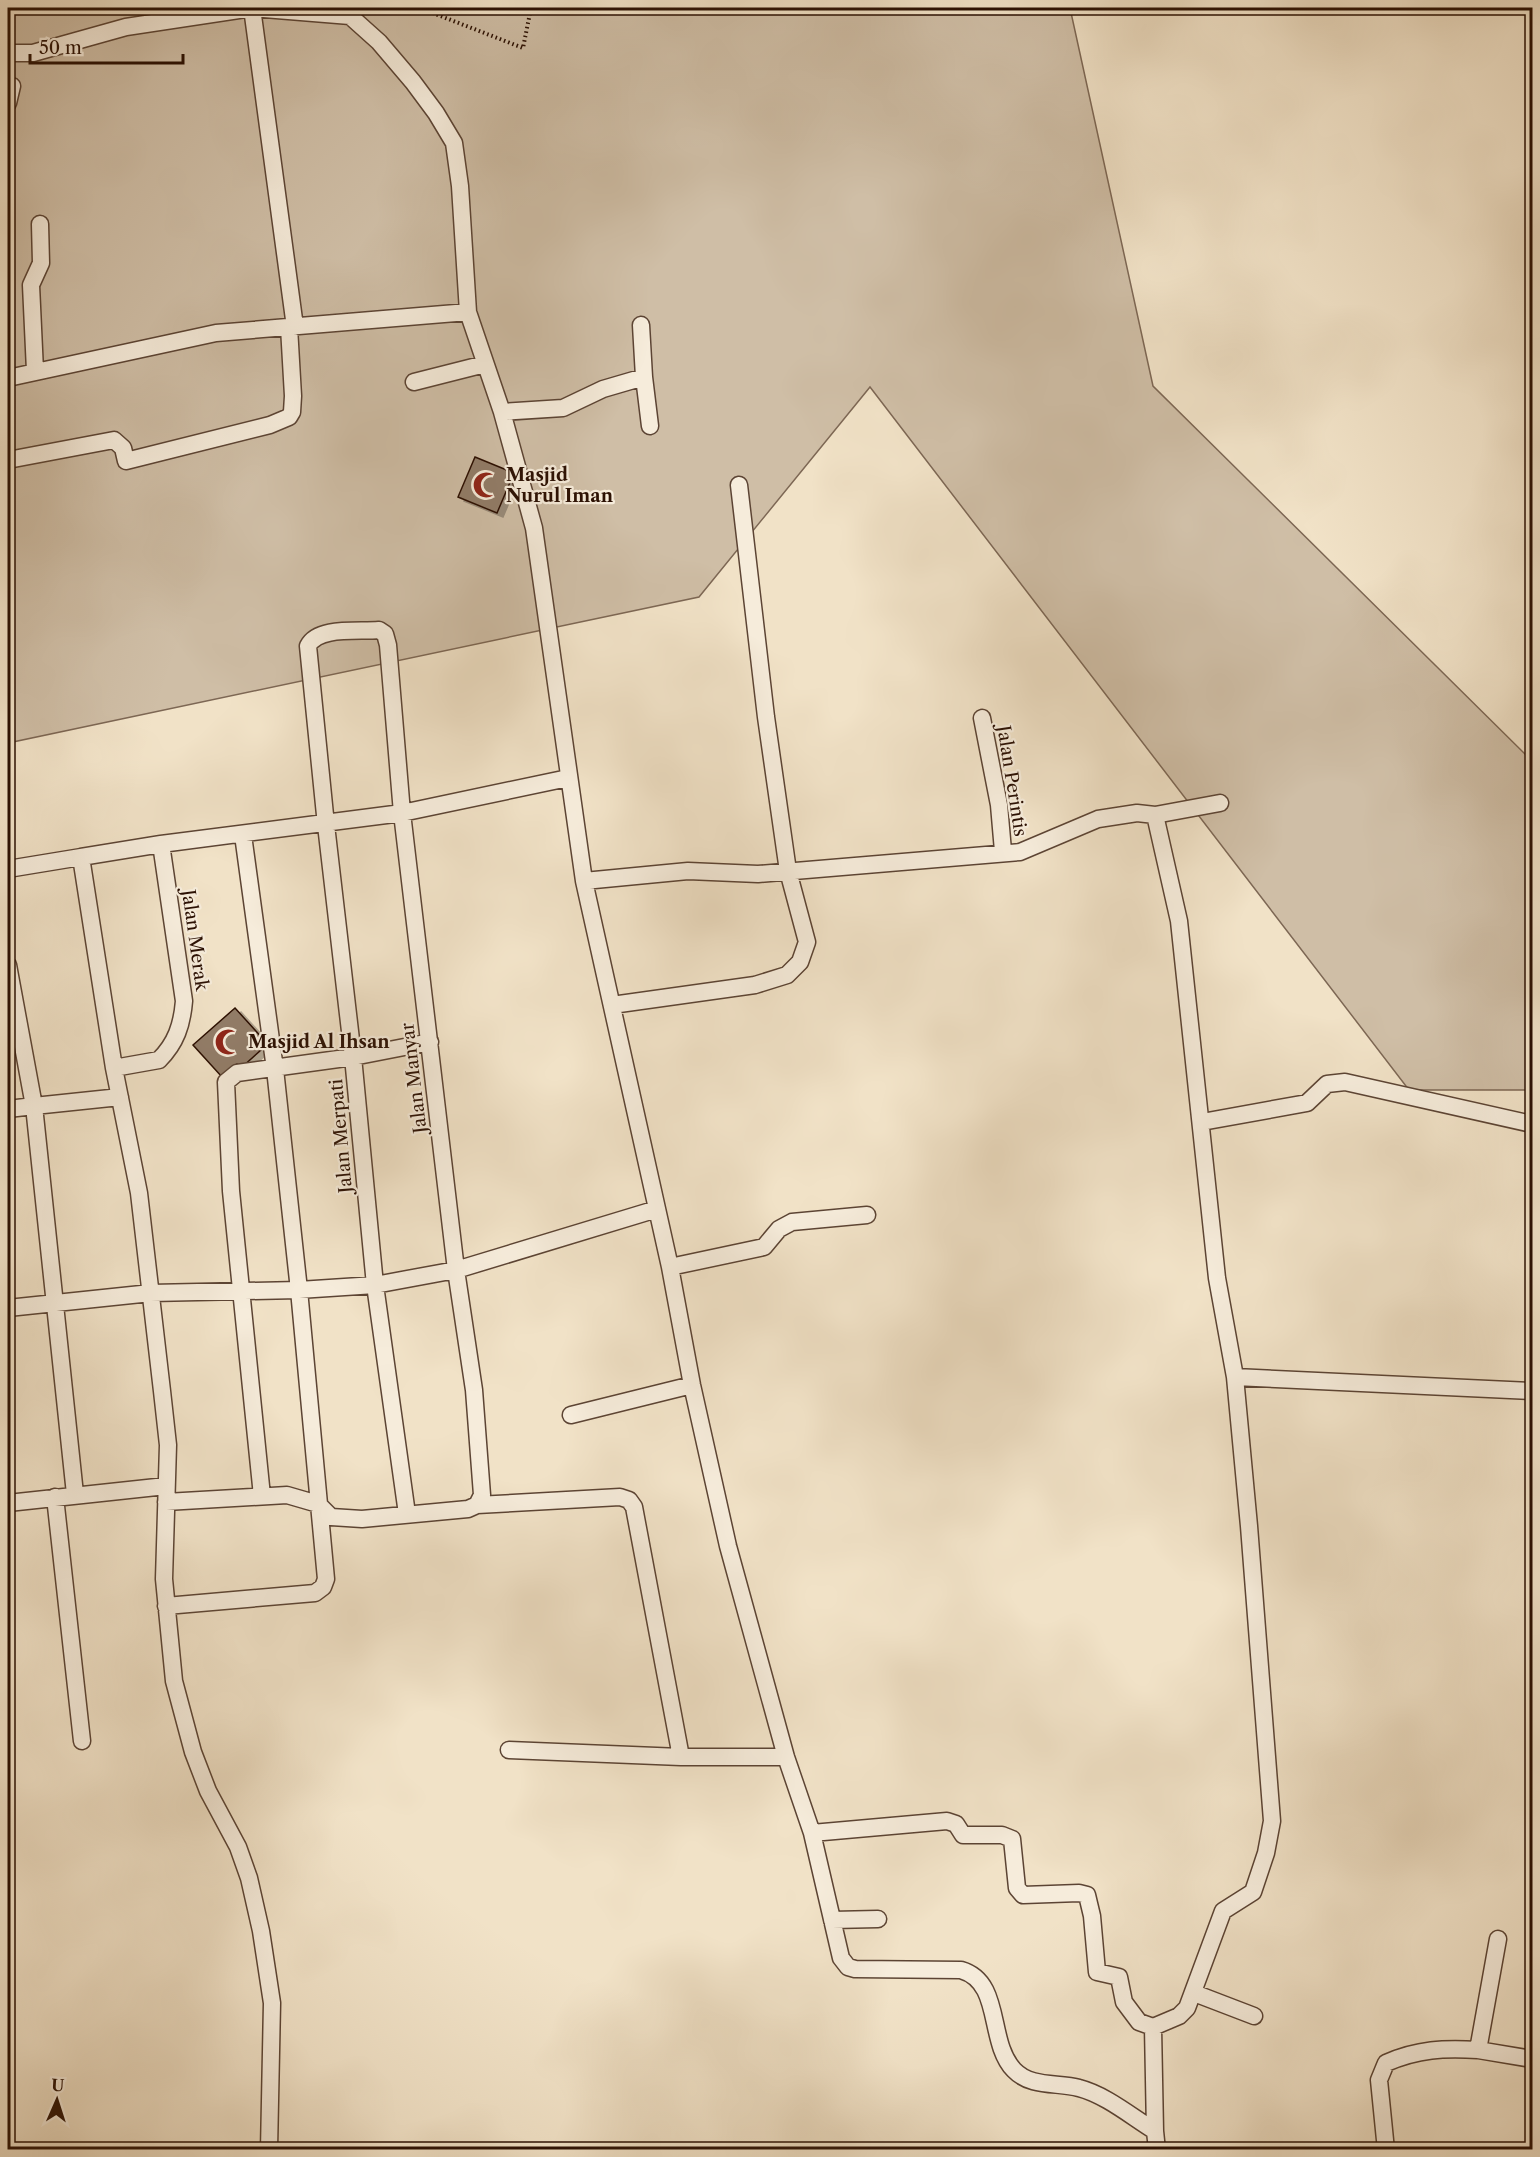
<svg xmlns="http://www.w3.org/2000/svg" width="1540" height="2157" viewBox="0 0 1540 2157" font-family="'Libre Caslon Text',serif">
  <defs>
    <filter id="shadow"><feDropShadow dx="6" dy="4" stdDeviation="0" flood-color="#0004"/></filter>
  </defs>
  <rect width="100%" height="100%" fill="#f1e2c7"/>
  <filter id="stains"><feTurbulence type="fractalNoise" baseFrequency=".00333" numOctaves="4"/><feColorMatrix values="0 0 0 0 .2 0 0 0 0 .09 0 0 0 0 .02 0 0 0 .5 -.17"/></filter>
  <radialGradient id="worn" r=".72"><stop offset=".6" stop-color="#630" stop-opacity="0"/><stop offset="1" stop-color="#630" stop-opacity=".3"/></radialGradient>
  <path fill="#cfbea6" stroke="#7d6754" stroke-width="1.5" d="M8 8H1070L1153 386 1532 761V1090H1409L870 387 699 597 8 743Z"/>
  <path fill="#927d69" stroke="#2b1003" stroke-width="1.5" filter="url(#shadow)" d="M475 457 514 473 497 513 458 497Z
    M235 1008 264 1040 257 1046 261 1050 241 1068 237 1064 222 1077 193 1045Z"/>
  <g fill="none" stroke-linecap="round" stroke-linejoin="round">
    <g stroke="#5c4434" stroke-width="19">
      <path id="street" d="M252 8 295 327
        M8 53H33L126 27 252 8 350 16 379 42 413 82 436 113 454 143 460 186 468 312 502 412 534 528 584 881 670 1267 692 1385 728 1546 786 1757 812 1833 841 1958 848 1967 855 1969 961 1970C1003 1982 987 2042 1014 2070 1031 2088 1058 2082 1079 2088 1106 2095 1132 2117 1155 2131L1157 2150
        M8 103 12 86
        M35 371 31 285 41 263 40 224
        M644 377 650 426
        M8 378 216 333 468 312
        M414 382 485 364
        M502 412 563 408 603 389 644 377 641 325
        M8 460 114 440 123 448 126 461 270 425 289 417 292 412 293 396 289 327
        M982 718 999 805 1003 851
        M1155 815 1220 803
        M8 869 81 857
        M584 881 688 871 758 874 1020 852 1098 819 1137 813 1155 815 1179 921 1217 1278 1235 1377 1249 1526 1272 1821 1266 1853 1253 1892 1223 1911 1187 2008 1179 2016 1153 2027 1155 2131
        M8 965 34 1106 8 1109
        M612 1005 755 985 787 975 800 962 807 942 788 871 766 717 739 485
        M114 1068 159 1060C176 1043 182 1025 184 1001L161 844
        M1202 1122 1307 1103 1327 1084 1345 1082 1532 1124
        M670 1267 764 1247 779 1229 792 1222 867 1215
        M8 1308 151 1293 299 1290 375 1285 456 1270 657 1209
        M1235 1377 1532 1391
        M571 1415 692 1385
        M75 1494 34 1106 120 1097
        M262 1496 231 1191 226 1082 237 1073 353 1057 430 1042
        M55 1497 82 1741
        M166 1502 287 1495 318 1504 331 1517 362 1519 468 1509 477 1505 620 1497 629 1500 634 1507 681 1757
        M8 1503 166 1486
        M407 1514 375 1285 353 1057 326 825 308 646C318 626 358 632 379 630L385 634 388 645 402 813 456 1270 474 1390 482 1495 477 1505
        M166 1606 315 1593 323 1587 326 1579 299 1290 275 1069 243 835
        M509 1750 681 1757H786
        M812 1833 947 1821 956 1824 963 1835H1002L1012 1839 1017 1888 1023 1895 1079 1893 1087 1895 1092 1916 1097 1972 1119 1977 1124 2002 1139 2022 1153 2027
        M832 1920 878 1919
        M1194 1993 1254 2016
        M1478 2050 1532 2059
        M269 2150 272 2003 261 1931 249 1878 238 1847 208 1791 193 1752 174 1681 164 1579 168 1445 162 1391 139 1193 114 1068 81 857 161 844 402 813 568 778
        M1386 2150 1379 2080 1386 2063C1418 2049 1444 2048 1478 2050L1498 1939"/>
    </g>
    <path stroke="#2b1003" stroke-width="4" stroke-dasharray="1.5 3" stroke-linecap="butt" d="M420 8 523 48 531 8"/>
    <use href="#street" stroke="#f6ecdb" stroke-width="16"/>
  </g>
  <defs>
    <g id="mosque-bare" transform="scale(2.07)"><path d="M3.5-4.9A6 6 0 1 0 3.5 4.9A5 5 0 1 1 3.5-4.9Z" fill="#8f2418" stroke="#f6ecdb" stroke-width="2.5" paint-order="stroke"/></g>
  </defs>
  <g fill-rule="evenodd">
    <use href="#mosque-bare" x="486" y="485"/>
    <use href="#mosque-bare" x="228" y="1042"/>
  </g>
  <g text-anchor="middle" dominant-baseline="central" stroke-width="4.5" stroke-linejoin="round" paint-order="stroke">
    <g font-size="18" font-weight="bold" fill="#2b1003" stroke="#f6ecdb" text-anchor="start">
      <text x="506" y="475">Masjid<tspan x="506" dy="21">Nurul Iman</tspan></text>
      <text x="248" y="1042">Masjid Al Ihsan</text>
    </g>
    <g font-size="18" fill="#2b1003" stroke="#f6ecdb">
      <text transform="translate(1012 781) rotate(81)">Jalan Perintis</text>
      <text transform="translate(195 940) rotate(82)">Jalan Merak</text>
      <text transform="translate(414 1078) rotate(-97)">Jalan Manyar</text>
      <text transform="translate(341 1136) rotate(-95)">Jalan Merpati</text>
    </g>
  </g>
  <rect width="1540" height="2157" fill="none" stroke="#f1e2c7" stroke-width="30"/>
  <rect x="9" y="9" width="1522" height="2139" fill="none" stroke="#2b1003" stroke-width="3"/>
  <rect x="15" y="15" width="1510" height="2127" fill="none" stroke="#2b1003" stroke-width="1.5"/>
  <g transform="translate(57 2100) rotate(3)" stroke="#f6ecdb" stroke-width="4.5" paint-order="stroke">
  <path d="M0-4.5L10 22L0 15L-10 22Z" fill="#2b1003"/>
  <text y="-9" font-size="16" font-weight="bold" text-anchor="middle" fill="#2b1003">U</text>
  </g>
  <path d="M30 54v9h153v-9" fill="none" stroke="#2b1003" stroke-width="3"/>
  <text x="39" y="54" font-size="18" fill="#2b1003" stroke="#f6ecdb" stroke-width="4.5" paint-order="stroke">50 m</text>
  <rect width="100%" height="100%" filter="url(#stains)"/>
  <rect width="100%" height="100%" fill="url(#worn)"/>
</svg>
